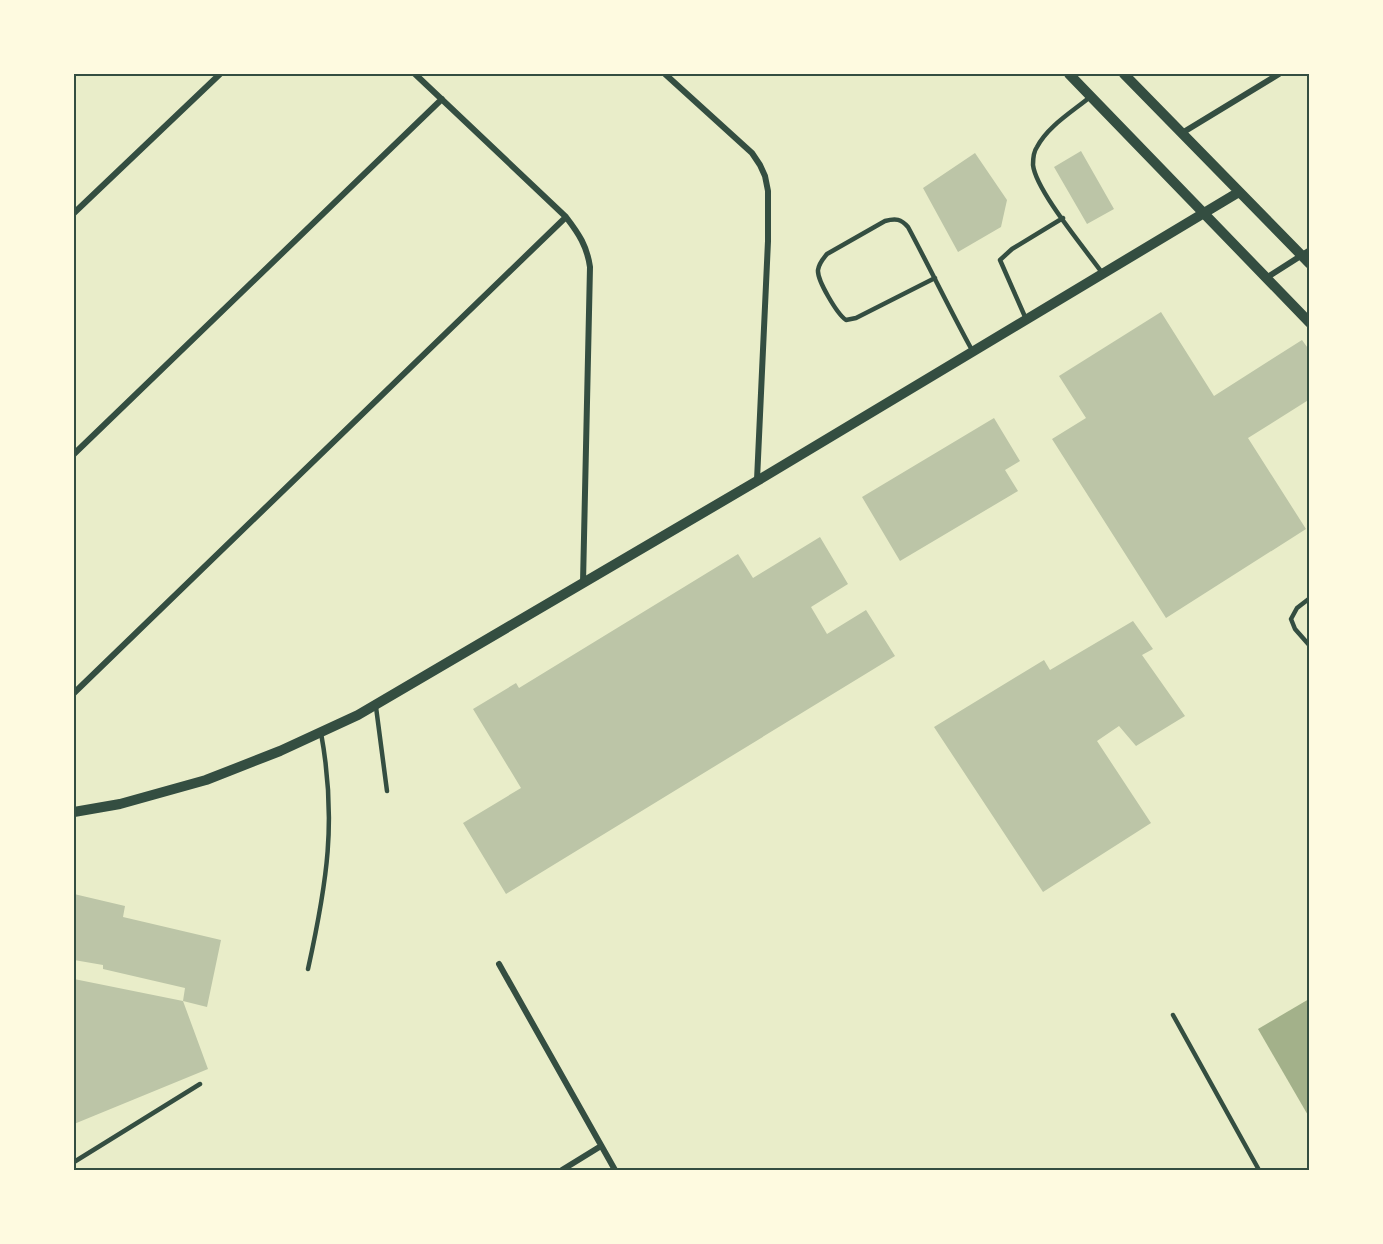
<svg xmlns="http://www.w3.org/2000/svg" width="1383" height="1244" viewBox="0 0 1383 1244" font-family="'Fira Sans',sans-serif">
  <rect width="100%" height="100%" fill="#e9edc9"/>
  <path fill="#a3b18a" d="M1309 999V1117L1258 1029Z"/>
  <path fill="#bcc5a7" d="M1081 151 1114 209 1087 224 1054 167Z
    M975 153 1007 200 1001 227 958 252 923 188Z
    M1161 312 1214 396 1302 340 1310 351V399L1248 438 1306 529 1166 618 1052 439 1086 418 1059 376Z
    M994 418 1020 461 1005 470 1018 491 900 561 862 497Z
    M820 537 848 584 811 607 827 634 866 610 895 656 506 894 463 823 521 788 473 709 516 683 519 688 738 554 753 578Z
    M1133 621 1153 649 1142 655 1185 716 1136 746 1119 726 1097 741 1151 823 1043 892 934 727 1044 660 1050 670Z
    M74 894 125 906 123 917 221 940 207 1007 183 1001 185 988 103 969V965L74 960Z
    M74 979 183 1001 208 1069 74 1124Z"/>
  <g fill="none" stroke-linecap="round" stroke-linejoin="round">
    <path stroke="#344e41" stroke-width="4.5" d="M1090 97C1072 112 1048 126 1037 147 1034 151 1033 160 1033 165 1036 191 1086 250 1103 274
      M935 278 856 318 846 320C837 314 817 280 818 270 819 263 823 259 827 254L885 221C896 218 901 219 908 227 930 268 950 310 972 350
      M1026 319 1000 260 1012 249 1063 218
      M1310 598 1297 608 1291 619 1295 629 1310 646
      M376 707 387 791
      M308 969C327 883 337 820 321 733
      M1173 1015 1259 1170
      M74 1162 200 1084"/>
    <path stroke="#344e41" stroke-width="6" d="M415 74 566 217C579 234 587 246 590 267L583 583
      M665 74 752 153 760 165 765 176 768 191V241L757 480
      M1182 133 1279 74
      M74 213 220 74
      M1266 278 1310 250
      M74 454 442 99
      M74 693 566 217
      M499 964 615 1170
      M562 1170 601 1146"/>
    <path stroke="#344e41" stroke-width="10" d="M1069 74 1310 323
      M1124 74 1310 264
      M74 812 120 804 206 780 280 751 358 715 757 481 1239 192"/>
  </g>
  <rect width="1383" height="1244" fill="none" stroke="#fefae0" stroke-width="150"/>
  <rect x="75" y="75" width="1233" height="1094" fill="none" stroke="#344e41" stroke-width="2"/>
</svg>
